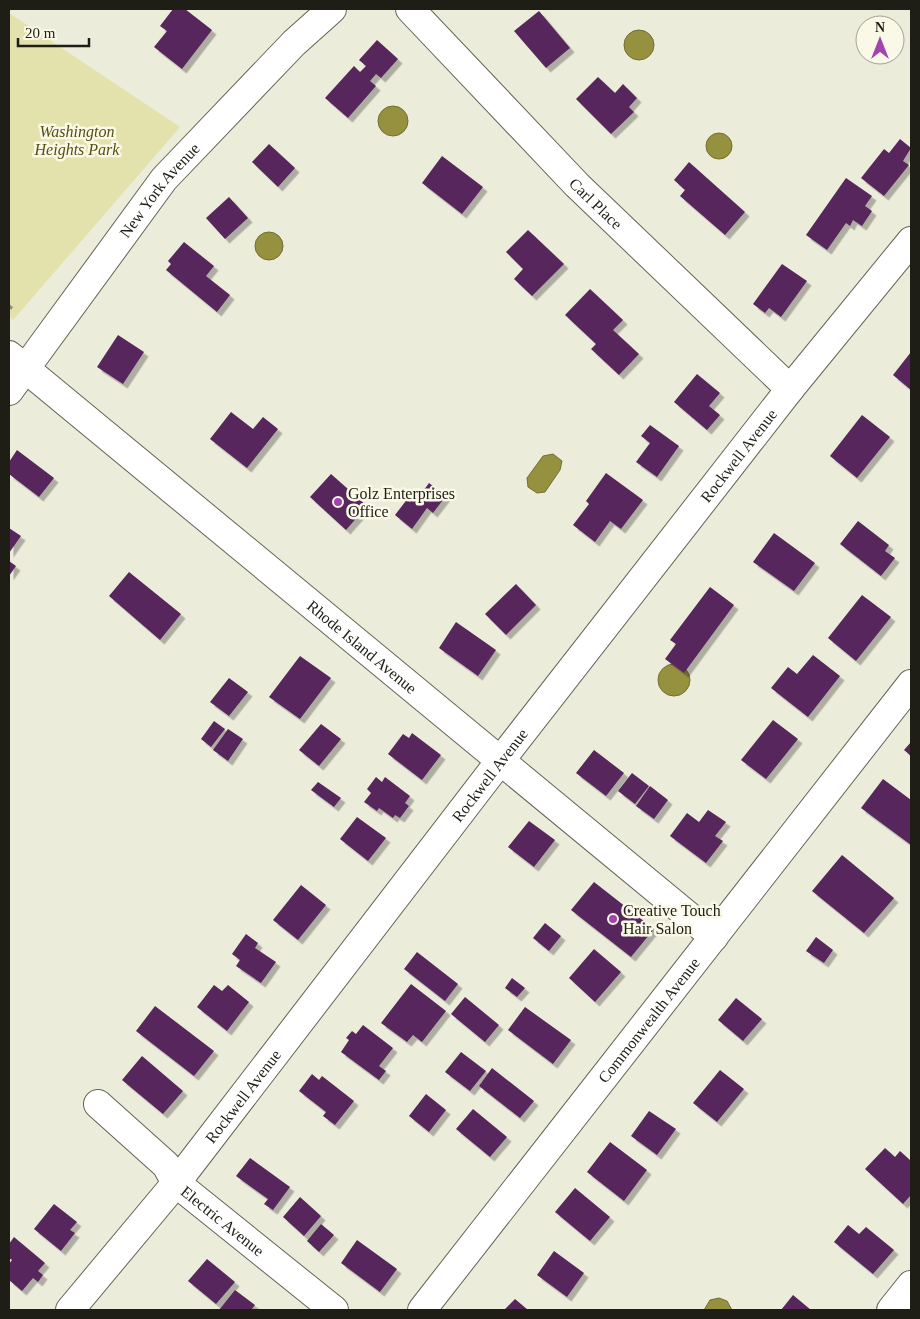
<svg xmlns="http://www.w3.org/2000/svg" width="920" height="1319" viewBox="0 0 920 1319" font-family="Georgia,serif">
  <defs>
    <filter id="shadow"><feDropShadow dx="4.5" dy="4.5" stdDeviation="0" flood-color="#0004"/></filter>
  </defs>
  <rect width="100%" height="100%" fill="#ececdb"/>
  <path fill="#e3e1ac" d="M9 13 180 127 13 320 9 316Z"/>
  <path fill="#96913f" stroke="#726e33" d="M624 45a15 15 0 1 1 30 0a15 15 0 1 1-30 0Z
    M378 121a15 15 0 1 1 30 0a15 15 0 1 1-30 0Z
    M706 146a13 13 0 1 1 26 0a13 13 0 1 1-26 0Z
    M255 246a14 14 0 1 1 28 0a14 14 0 1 1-28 0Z
    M553 454 562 461 560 470 545 492 537 493 528 487 527 478 543 456Z
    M658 680a16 16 0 1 1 32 0a16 16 0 1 1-32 0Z
    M719 1298 727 1301 732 1310H704L710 1300Z"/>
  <path fill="#56265b" filter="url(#shadow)" d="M173 9H185L212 30 182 69 154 47 167 31 160 26Z
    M539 11 570 48 546 68 514 31Z
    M377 40 398 59 381 78 376 74 370 81 376 86 348 118 325 98 354 66 360 72 366 66 359 60Z
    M598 77 615 93 623 84 637 98 629 107 634 112 611 134 576 99Z
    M900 139 911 148 903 161 909 165 884 196 861 178 884 149 889 153Z
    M269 144 295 168 278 187 252 162Z
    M442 156 483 187 462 214 422 183Z
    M689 162 745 212 725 235 680 196 685 190 674 180Z
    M846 178 872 196 865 206 872 211 862 226 853 220 850 226 846 223 827 250 806 235Z
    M229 197 248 218 225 239 206 218Z
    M528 230 564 264 532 296 514 279 523 269 506 252Z
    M184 242 214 266 206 276 230 295 217 312 166 270 171 264 168 261Z
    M782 264 807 281 781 317 769 308 765 313 753 304Z
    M590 289 623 320 613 330 639 354 619 375 591 349 596 344 565 315Z
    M118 335 144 352 123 384 97 367Z
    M911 352V390L893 375Z
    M697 374 720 393 709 406 720 415 707 430 674 402Z
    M231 412 253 429 263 417 278 429 247 468 210 439Z
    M862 415 890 437 857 478 830 456Z
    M650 425 679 446 657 477 636 462 650 443 641 436Z
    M17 450 54 478 39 497 9 474V462Z
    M606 473 643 500 621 529 610 521 595 542 573 525 589 504 586 501Z
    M331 474 367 506 346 530 310 497Z
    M429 483 446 496 433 513 427 508 412 529 395 515 415 489 421 494Z
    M858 521 889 545 885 551 895 558 881 576 840 544Z
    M9 528 21 536 9 553Z
    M774 533 815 563 794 591 753 562Z
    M9 561 16 566 9 576Z
    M129 572 181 614 160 640 109 596Z
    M516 584 536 605 506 635 485 614Z
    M710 587 734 605 684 673 665 659 676 644 670 640Z
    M862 595 891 617 856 661 828 638Z
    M456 622 496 650 478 676 439 648Z
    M813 655 840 676 808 717 771 688 788 667 797 674Z
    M300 656 331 678 300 719 269 697Z
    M229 678 248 692 229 716 210 702Z
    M773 720 798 739 766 779 741 760Z
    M214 721 225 729 211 747 201 739Z
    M321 724 341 739 319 766 299 750Z
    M228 729 243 739 228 761 213 750Z
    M412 733 441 755 422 780 388 754 403 734 409 738Z
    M911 742V756L904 750Z
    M594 750 624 773 606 796 576 773Z
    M632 773 649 786 635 804 618 791Z
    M376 777 382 782 385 777 410 796 405 803 409 806 400 818 395 815 393 818 379 808 377 811 364 802 371 793 367 789Z
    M883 779 911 800V845L861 808Z
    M318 782 341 798 334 807 311 790Z
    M650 786 668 800 654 819 636 806Z
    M708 810 726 822 715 836 723 841 706 863 670 836 687 813 699 822Z
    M357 817 386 838 368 861 340 839Z
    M529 821 555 840 534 867 508 847Z
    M842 855 894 898 864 933 812 891Z
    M594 882 654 929 631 957 571 910Z
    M301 885 326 905 298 940 273 920Z
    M545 923 561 936 549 951 533 938Z
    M246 934 258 943 255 948 276 962 261 983 236 966 240 960 232 954Z
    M816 937 833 950 824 963 806 951Z
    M594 949 621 972 595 1002 569 978Z
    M417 952 458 984 445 1001 404 969Z
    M512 978 525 988 517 997 505 988Z
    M411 984 446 1011 422 1042 413 1035 407 1042 381 1023Z
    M214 985 222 991 228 985 249 1002 227 1031 197 1007Z
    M465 997 499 1025 485 1042 451 1014Z
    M736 998 762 1019 743 1041 718 1020Z
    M155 1006 214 1051 194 1076 136 1031Z
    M525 1007 571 1040 553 1064 508 1030Z
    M363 1025 393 1048 379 1066 386 1071 379 1080 341 1052 349 1040 346 1038 352 1031 356 1034Z
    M461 1052 486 1071 470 1091 445 1072Z
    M142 1056 183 1091 163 1114 122 1080Z
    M492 1068 534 1101 520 1118 479 1086Z
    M720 1070 744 1089 717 1122 693 1103Z
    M312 1074 319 1080 322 1076 354 1101 335 1125 323 1116 326 1112 299 1091Z
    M426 1094 446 1110 429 1132 409 1116Z
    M473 1109 507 1137 490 1157 456 1129Z
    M649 1111 676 1129 657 1155 631 1136Z
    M610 1142 647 1170 624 1201 587 1172Z
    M885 1148 895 1157 900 1151 911 1161V1195L903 1204 865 1169Z
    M250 1158 290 1187 273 1210 264 1204 268 1199 236 1176Z
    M575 1188 610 1217 590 1241 555 1212Z
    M300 1197 321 1216 304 1236 283 1217Z
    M54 1204 77 1222 70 1230 75 1233 61 1251 34 1229Z
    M321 1224 334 1235 319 1252 307 1241Z
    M848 1225 859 1234 866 1227 894 1250 873 1274 834 1242Z
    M14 1237 45 1263 38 1271 43 1275 38 1282 33 1278 22 1291 9 1280V1264L12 1260 9 1258V1244Z
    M357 1240 397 1269 380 1292 341 1263Z
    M554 1251 584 1273 567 1297 537 1275Z
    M207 1259 235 1282 216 1304 188 1281Z
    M235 1290 255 1305 251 1310H219Z
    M793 1295 811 1310H781Z
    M515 1299 528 1310H504Z"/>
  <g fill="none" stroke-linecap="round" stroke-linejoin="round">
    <g stroke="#646455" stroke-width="30">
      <g id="minor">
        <path id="s1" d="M410 9 577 185 790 389"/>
        <path id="s2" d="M9 355 714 937"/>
        <path id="s3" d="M9 391 164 179 294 43 332 9"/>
        <path id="s4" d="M98 1104 166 1165 176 1183 334 1310"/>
        <path id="s5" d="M70 1310 176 1183 500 761 790 389 911 241"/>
        <path id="s6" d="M422 1310 911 684"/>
        <path d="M891 1310 911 1285"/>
      </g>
    </g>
    <path stroke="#8d8d81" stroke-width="3" stroke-dasharray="4 2.5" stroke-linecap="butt" d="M9 306 14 310"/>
    <use href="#minor" stroke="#fff" stroke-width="28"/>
  </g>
  <g fill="#a244ad" stroke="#faf9e8" stroke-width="2">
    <circle cx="338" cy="502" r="5"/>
    <circle cx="613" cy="919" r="5"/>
  </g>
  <g text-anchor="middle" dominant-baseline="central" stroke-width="5" stroke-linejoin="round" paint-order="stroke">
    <g font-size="16" font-style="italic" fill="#545012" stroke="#faf9e8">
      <text x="77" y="131">Washington<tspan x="77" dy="18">Heights Park</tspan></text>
    </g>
    <g font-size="16" fill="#1e1e17" stroke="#faf9e8">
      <text stroke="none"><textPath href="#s3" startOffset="251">New York Avenue</textPath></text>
      <text stroke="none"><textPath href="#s1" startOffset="269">Carl Place</textPath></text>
      <text stroke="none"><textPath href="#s5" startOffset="1085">Rockwell Avenue</textPath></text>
      <text stroke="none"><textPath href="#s2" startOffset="458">Rhode Island Avenue</textPath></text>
      <text stroke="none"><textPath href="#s5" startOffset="680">Rockwell Avenue</textPath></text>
      <text stroke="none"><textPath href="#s6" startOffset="368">Commonwealth Avenue</textPath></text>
      <text stroke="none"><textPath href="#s5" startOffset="275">Rockwell Avenue</textPath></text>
      <text stroke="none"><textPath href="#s4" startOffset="172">Electric Avenue</textPath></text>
    </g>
    <g font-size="16" fill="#1e1e17" stroke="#faf9e8" text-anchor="start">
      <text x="348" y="493">Golz Enterprises<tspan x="348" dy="18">Office</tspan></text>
      <text x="623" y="910">Creative Touch<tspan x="623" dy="18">Hair Salon</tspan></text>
    </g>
  </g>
  <rect width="920" height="1319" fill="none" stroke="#1e1e17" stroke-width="20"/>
  <g transform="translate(880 40)"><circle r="24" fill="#faf9e8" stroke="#a2a194"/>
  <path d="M0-4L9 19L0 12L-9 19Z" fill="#a244ad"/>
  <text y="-8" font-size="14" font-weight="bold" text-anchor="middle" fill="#1e1e17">N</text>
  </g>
  <path d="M18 38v8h71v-8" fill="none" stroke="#1e1e17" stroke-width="2.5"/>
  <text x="25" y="38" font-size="15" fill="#1e1e17" stroke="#faf9e8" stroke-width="4" paint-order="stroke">20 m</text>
</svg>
